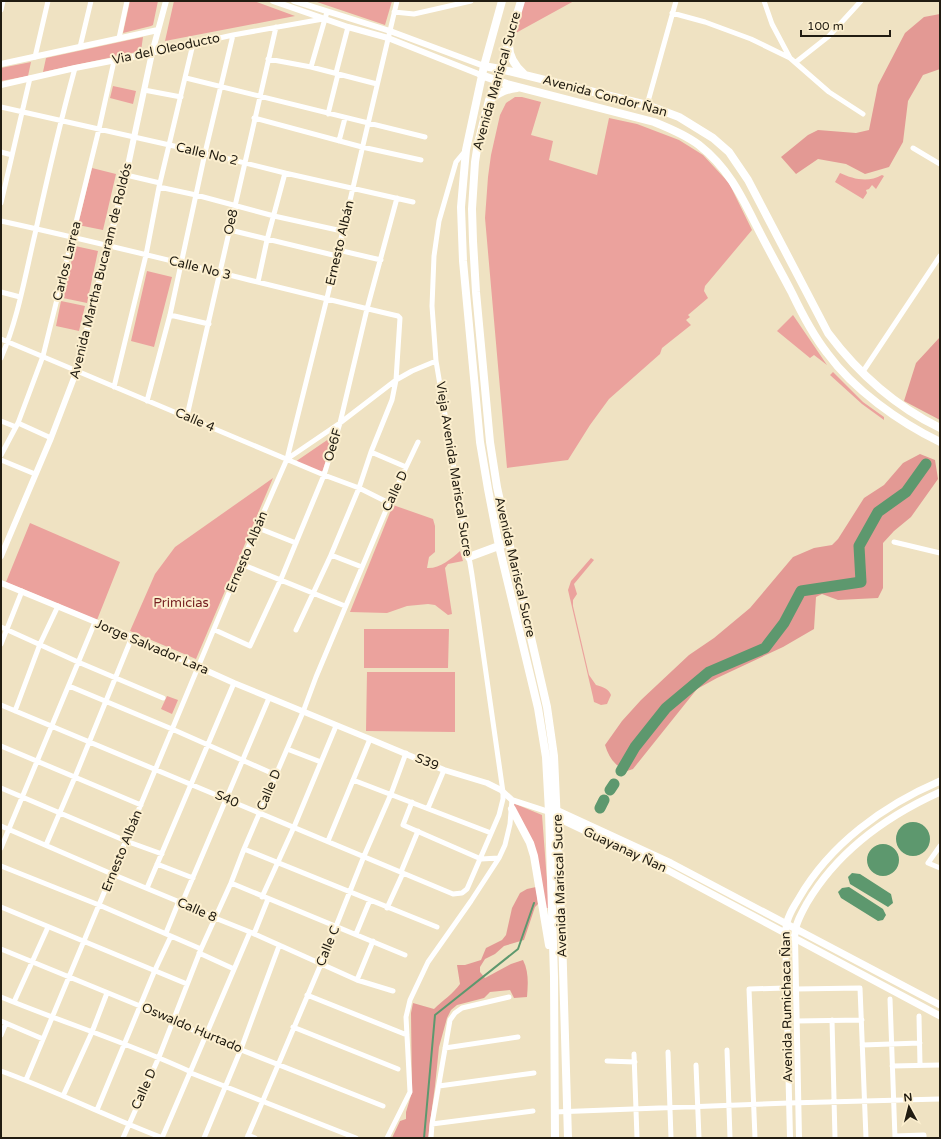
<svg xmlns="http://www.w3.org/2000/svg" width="941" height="1139" viewBox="0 0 941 1139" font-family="'Varela Round',sans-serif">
  <rect width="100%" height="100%" fill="#efe2c2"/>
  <path fill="#eba29d" d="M130 1H158L153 25 151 26 123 33Z
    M174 1H254L295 16 165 41Z
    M314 1H392L385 25Z
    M522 1H574L514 34Z
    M143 37 141 51 43 72 46 58Z
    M31 62 28 76 1 81V68Z
    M113 86 136 91 133 104 110 98Z
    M515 97H522L541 102 531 135 553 141 549 160 597 175 609 118 637 124 679 140 703 155 729 183 752 230 705 286 704 291 708 298 688 315 690 317 686 320 691 325 662 348 660 354 609 399 590 425 568 460 507 468 485 218 488 177 491 155 500 115 506 103Z
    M92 168 116 174 103 230 78 225Z
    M840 173C853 179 868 183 882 175L884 176 876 189 872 185 869 189 866 190 867 193 863 199 835 182Z
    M75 246 98 251 87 303 63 298Z
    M147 271 172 277 154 347 131 341Z
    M61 301 85 306 79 331 56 326Z
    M793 315 827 365 814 355 810 358 777 331Z
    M833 372 863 402 884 417V420L862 404 830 375Z
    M336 434 322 472 295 462Z
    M273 478 196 659 130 631 155 574 175 547Z
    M393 505 433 519 435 526V552L429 557 427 568C439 569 451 559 460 551L463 561 448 564 445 568 452 614 448 615 435 605 428 604 407 606 387 613 350 612Z
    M30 523 120 562 97 620 6 582Z
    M591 558 594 560 574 584 577 594 573 600V606L589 675 596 685C603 687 609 689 611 695L607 704 601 705 594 702 593 697 568 590 571 581Z
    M364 629H449L448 668H364Z
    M367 672H455V732L366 731Z
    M167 696 178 700 172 714 161 709Z
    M513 803 542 815 549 908H544L524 827Z"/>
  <path fill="#e39994" d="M940 14V69L923 75 908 101 903 142 889 167 865 174 846 164 818 159 796 174 781 157 808 135 818 130 856 133 869 130 878 85 905 33 924 17Z
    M940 337V420L904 401 916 363Z
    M920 454 935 460 938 479 911 517 894 531 883 543V588L878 598 838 600 822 594 816 597 814 629 783 647 717 678 697 689 633 769 627 771C615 766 609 758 605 745L622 721 641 700 689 655 714 638 750 608 793 557 814 548 832 545 838 539 864 498 884 485 903 463Z
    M536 887 538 904 535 907 524 940 504 946 495 954 485 959 480 967V972L485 978 511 964 523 960C529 972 528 984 527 997L514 998 510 990 490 992 484 998 457 1005 451 1010 447 1018 439 1047 435 1086 428 1138H392L400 1121 406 1119V1112L412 1092 411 1013 413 1003 434 1009C443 1000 453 994 460 984L457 965H465L481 960 486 948 502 940 506 935 512 908 520 893 527 889Z"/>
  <path fill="#5d986e" d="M896 839a17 17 0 1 1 34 0a17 17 0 1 1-34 0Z
    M867 860a16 16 0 1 1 32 0a16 16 0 1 1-32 0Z
    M852 873 860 874 891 894 893 903 888 907 850 884 848 877Z
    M849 887 883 909 886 915 883 920 878 921 841 898 838 892 842 888Z"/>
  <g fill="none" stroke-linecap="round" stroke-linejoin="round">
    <path stroke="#5d986e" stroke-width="2" d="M424 1138 435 1015 518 949 534 903"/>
    <path stroke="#5d986e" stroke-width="11" d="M621 771 635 747 666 708 709 672 765 648 784 623 801 591 861 582 859 546 878 512 906 492 926 464
      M610 790 614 784
      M600 808 604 800"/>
    <path stroke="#fff" stroke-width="5" d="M764 1 772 24 790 58
      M1 10 3 1
      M394 12 414 14 471 1
      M672 13 705 22 751 39 790 58 829 92 863 114
      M119 38 127 1
      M80 47 91 1
      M152 53 233 35 323 19
      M35 57 48 1
      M268 59 311 67 377 84
      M796 62 829 36 861 1
      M311 67 327 12
      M336 73 348 27
      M186 78 425 137
      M144 90 181 97
      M647 105 676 1
      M1 107 205 153 285 173 413 202
      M328 114 338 74
      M254 118 362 147 421 160
      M339 141 345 118
      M913 148 940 164
      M1 152 12 155
      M126 175 160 183
      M159 187 196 195 274 216 342 231
      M1 203 30 78
      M1 221C134 250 266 285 398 316L400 318 396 380 392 400 371 452 359 488 331 555 296 630
      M230 230 337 256
      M338 250 381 260
      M258 282 267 240 285 173
      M1 292 20 297
      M170 315 209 324
      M1 339 324 475 359 488 389 503
      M1 358C18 319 25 276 35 234 47 179 60 123 75 68
      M862 373 940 256
      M114 387 146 255 159 187 193 44
      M147 401 170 315 205 153 233 35
      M187 416 276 27
      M1 421 16 427
      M18 423 51 438
      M371 452 406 467
      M1 455 18 423 43 356 99 129 114 61
      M287 459 340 423 396 380 412 371 436 361
      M1 460 35 474
      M258 528 296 543
      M894 542 940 553
      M331 555 362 567
      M241 564 345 606
      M1 627 78 662 163 698
      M215 630 250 646 281 579 324 475 340 423 367 309 397 198
      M1 644 22 591
      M69 686 172 729 276 775
      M1 705 453 894 462 893 467 889 499 815 503 799V792L472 575 436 361 432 306 434 256 439 221 456 162 466 150
      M15 711 40 644 58 606
      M1 746 141 805
      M287 749 321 762
      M353 780 491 833
      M1 788 126 841 162 854
      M412 802 403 825 481 859 499 858
      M428 808 444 770
      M1 826 112 874 182 903 215 918 250 932 357 980 393 991
      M328 841 370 739
      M46 845 75 777 132 637
      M940 846 928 863 940 868
      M1 848 95 622
      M244 849 437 927
      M157 864 193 878
      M1 866 99 905 201 949
      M401 872 418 831
      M231 883 405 955
      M147 888 234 683
      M262 897 294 827 336 726
      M182 903 269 698
      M1 907 187 984
      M387 908 403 873
      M166 933 179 901
      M254 934 268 899
      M356 934 370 900
      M1 949 140 1006 206 1036 383 1106
      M199 953 234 969
      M357 980 373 941
      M796 989 860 988 866 1138
      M307 995 407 1035
      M1 997C64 1023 129 1043 191 1072
      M890 999 895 1138
      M14 1002 48 927
      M919 1016 920 1065
      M832 1020 835 1138
      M1 1021 43 1039
      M796 1021 862 1020
      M293 1027 398 1069
      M1 1035 6 1023
      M862 1045 920 1043
      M445 1048 518 1037
      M727 1050 730 1138
      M668 1052 671 1138
      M634 1054 637 1138
      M607 1061 635 1062
      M696 1065 699 1138
      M892 1066 940 1065
      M1 1071C56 1091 108 1117 163 1138
      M191 1073 356 1138
      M26 1080 241 564 287 459 327 298 397 1
      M439 1086 534 1073
      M63 1096 92 1032 107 993
      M97 1110 155 970 171 936
      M554 1112 789 1103 940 1099
      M432 1124 533 1111
      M248 1135 255 1138
      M895 1136 924 1135V1138
      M123 1138 159 1057 201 949 231 883 244 849 303 712 316 677 389 503 418 442
      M162 1138 250 932
      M204 1138 241 1049 279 946
      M247 1138 321 964 364 856 391 794 406 753
      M387 1138 410 1092 406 1017 410 1000 428 962 471 901 499 858 505 845 510 824 512 800
      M431 1138 432 1124 450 1020 455 1013 462 1008 509 997
      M755 1138 749 989 786 988"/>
    <path stroke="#fff" stroke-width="6" d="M273 1 348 27 388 38 481 75
      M294 1 390 31 484 66
      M1 64 158 30
      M1 85 75 68 152 53
      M1 556 51 438 77 370 126 175 152 53 166 1
      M1 583 132 637 234 683 370 739 444 770 487 783 501 790 512 800 549 812
      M785 932 790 1138
      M795 938 799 1138"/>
    <path stroke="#fff" stroke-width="7" d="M551 811 556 810 671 863 940 1005
      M554 816 669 871 940 1016
      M786 929C786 918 794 906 799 898 830 844 884 805 940 781
      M795 934C795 924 802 912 807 903 837 852 887 816 940 792"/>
    <path stroke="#fff" stroke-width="8" d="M502 1 484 66 466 150 461 207 463 261 480 442 488 489 499 546 538 708 546 757 549 812 554 977 555 1138
      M521 1 497 81 489 100 478 143 475 162 472 209 473 241 476 292 490 442 497 487 509 542 547 707 554 756 562 935 568 1138
      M509 45C509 57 515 66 524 74
      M484 66 500 69 647 105 679 117 713 138 729 152 748 180 828 333C858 373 895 406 940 428
      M481 75 507 84 654 122C669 128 686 135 699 145 727 167 740 193 755 223 767 247 780 270 792 293 802 314 813 335 827 353 854 390 899 422 940 442
      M490 100C498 93 506 89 517 88
      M469 557 504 544
      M512 809 530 843 534 856 549 945"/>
  </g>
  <g text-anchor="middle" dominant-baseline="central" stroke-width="4" stroke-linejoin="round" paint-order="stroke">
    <g font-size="13" fill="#211c11" stroke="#fcefcf">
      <text transform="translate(166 49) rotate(-12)">Via del Oleoducto</text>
      <text transform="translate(497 81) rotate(-74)">Avenida Mariscal Sucre</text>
      <text transform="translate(605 96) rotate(15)">Avenida Condor Ñan</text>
      <text transform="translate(207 154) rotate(13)">Calle No 2</text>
      <text transform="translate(231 222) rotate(-78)">Oe8</text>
      <text transform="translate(340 243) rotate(-77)">Ernesto Albán</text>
      <text transform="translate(67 261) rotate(-76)">Carlos Larrea</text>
      <text transform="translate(200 268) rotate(14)">Calle No 3</text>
      <text transform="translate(101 271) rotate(-76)">Avenida Martha Bucaram de Roldós</text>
      <text transform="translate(195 420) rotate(23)">Calle 4</text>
      <text transform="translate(333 445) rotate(-73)">Oe6F</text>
      <text transform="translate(454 469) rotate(81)">Vieja Avenida Mariscal Sucre</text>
      <text transform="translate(395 491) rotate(-65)">Calle D</text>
      <text transform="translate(247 552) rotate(-67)">Ernesto Albán</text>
      <text transform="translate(515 567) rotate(77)">Avenida Mariscal Sucre</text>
      <text transform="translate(152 647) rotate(23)">Jorge Salvador Lara</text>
      <text transform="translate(427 762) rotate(23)">S39</text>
      <text transform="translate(269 790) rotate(-67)">Calle D</text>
      <text transform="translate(227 799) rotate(23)">S40</text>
      <text transform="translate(625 850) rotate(25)">Guayanay Ñan</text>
      <text transform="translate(122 851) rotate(-68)">Ernesto Albán</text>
      <text transform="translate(560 886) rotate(-92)">Avenida Mariscal Sucre</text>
      <text transform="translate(197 910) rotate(24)">Calle 8</text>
      <text transform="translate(328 946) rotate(-68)">Calle C</text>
      <text transform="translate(787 1007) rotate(-91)">Avenida Rumichaca Ñan</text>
      <text transform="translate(192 1028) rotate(23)">Oswaldo Hurtado</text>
      <text transform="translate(144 1089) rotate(-66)">Calle D</text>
    </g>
    <g font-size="13" fill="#751f21" stroke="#fcefcf">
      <text x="181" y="603">Primicias</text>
    </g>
  </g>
  <rect width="941" height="1139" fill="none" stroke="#211c11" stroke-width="4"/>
  <g transform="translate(909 1107) rotate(353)" stroke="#fcefcf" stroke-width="3" paint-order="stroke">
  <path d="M0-3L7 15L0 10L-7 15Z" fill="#211c11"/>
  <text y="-6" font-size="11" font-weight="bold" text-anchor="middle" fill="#211c11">N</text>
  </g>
  <path d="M801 30v6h89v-6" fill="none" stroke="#211c11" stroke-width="2"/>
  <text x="807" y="30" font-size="12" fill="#211c11" stroke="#fcefcf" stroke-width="3" paint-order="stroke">100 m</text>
</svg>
